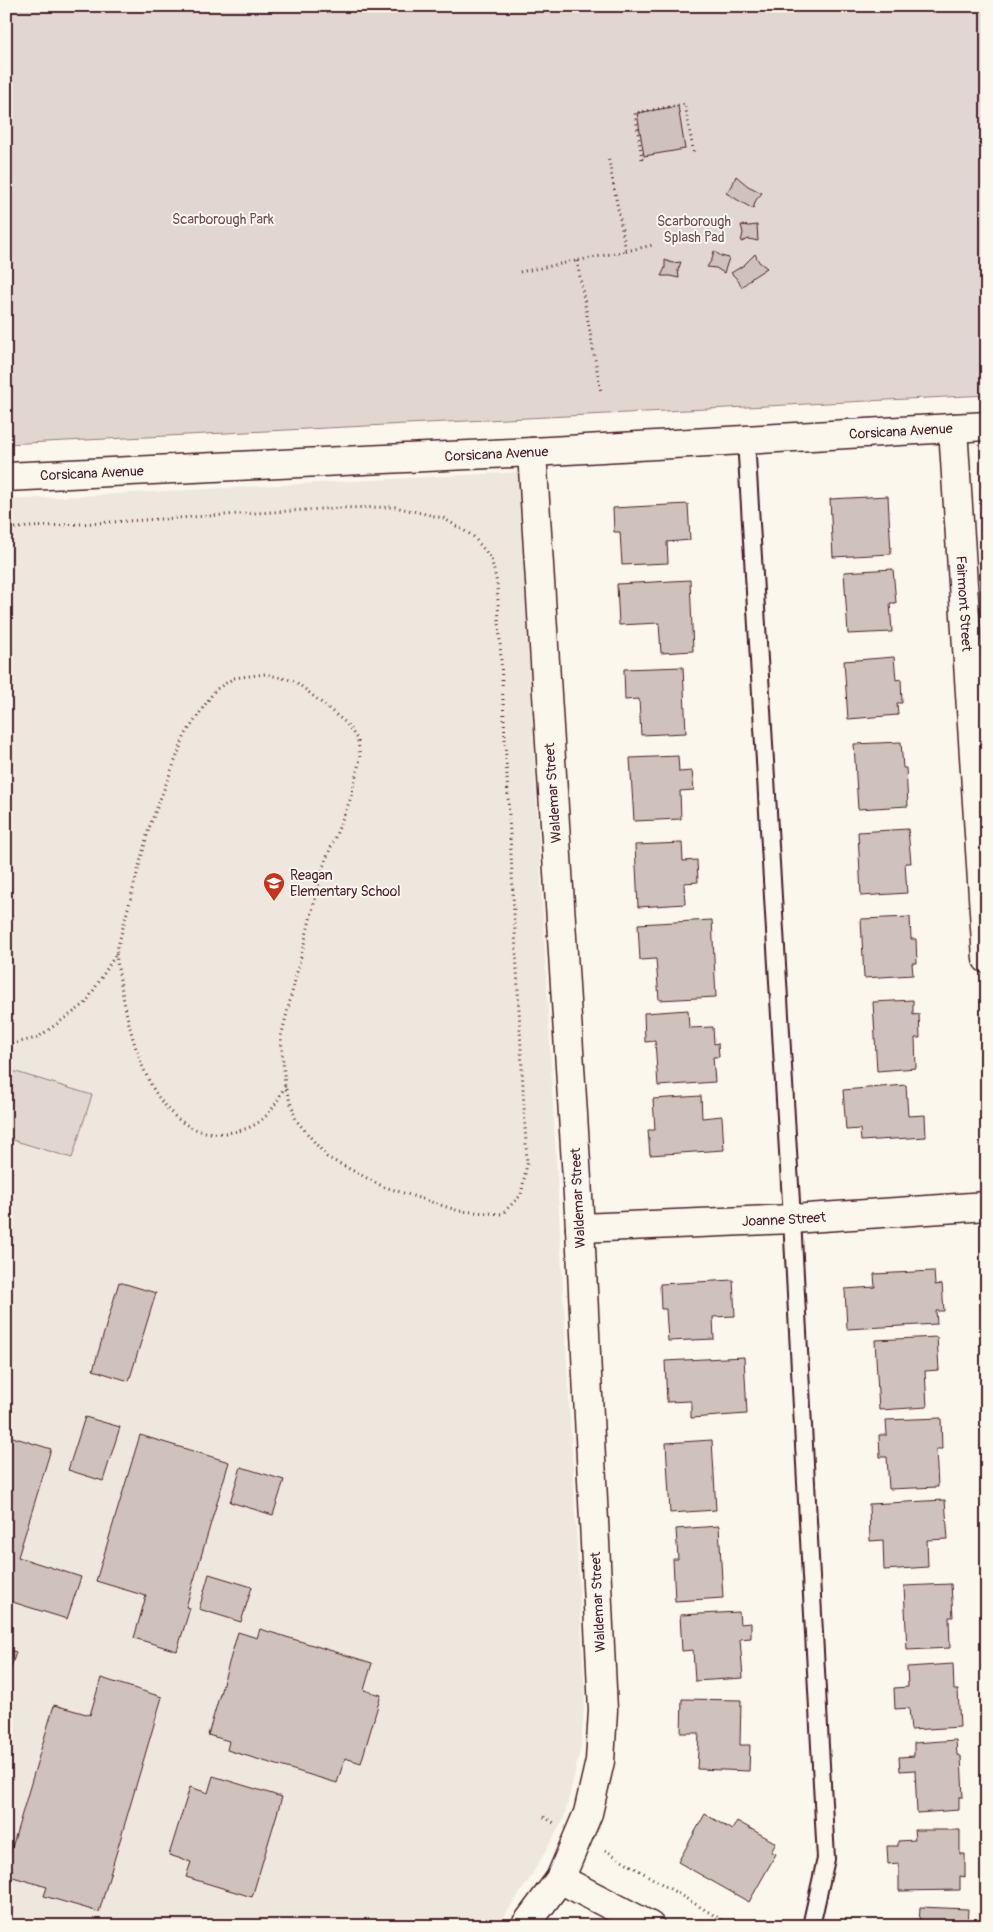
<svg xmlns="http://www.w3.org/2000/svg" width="993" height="1932" viewBox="0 0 993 1932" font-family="Pangolin,sans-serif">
  <rect width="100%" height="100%" fill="#fbf7ec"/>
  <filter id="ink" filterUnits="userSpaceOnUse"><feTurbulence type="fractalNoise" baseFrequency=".02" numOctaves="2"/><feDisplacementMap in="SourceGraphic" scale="10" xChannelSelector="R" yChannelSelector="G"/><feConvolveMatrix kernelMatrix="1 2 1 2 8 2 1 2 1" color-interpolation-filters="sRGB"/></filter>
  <g filter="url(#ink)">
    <path fill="#eee7de" d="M519 472 585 1696 581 1746 564 1819 527 1883 497 1926H6V500Z"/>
    <path fill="#e2d7d0" stroke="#967b7e" d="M6 6H987V395L6 444Z
      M6 1069 92 1095 72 1158 6 1138Z"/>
    <path fill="#cfc2bc" stroke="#4a1f2b" d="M678 106 685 149 644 156 637 113Z
      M736 176 748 186 762 193 756 200 753 209 726 193 732 186Z
      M741 225 749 226 757 225 758 241 749 239 741 242 743 233Z
      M714 251 721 256 729 258 724 273 716 268 707 267 712 259Z
      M755 254 759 262 767 268 753 277 742 287 737 279 731 273 744 265Z
      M665 260 672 263 681 262 678 270 679 278 670 276H661L665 268Z
      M888 496 891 554 833 557 830 499Z
      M688 504 690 540 667 542 668 563 622 565 620 532H614L613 508Z
      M893 569 896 603H890L892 632 848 634 844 572Z
      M690 580 693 651 661 653 659 623 619 625 617 584Z
      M894 657 896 680 901 679 902 703H897L898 715 848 719 844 661Z
      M683 667 686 733 641 735 639 699 625 700 624 669Z
      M901 742 903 768H906L908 806 858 809 854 744Z
      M678 756 679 772 692 771 694 790 680 791 681 819 634 821 630 758Z
      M908 829 911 863H905L907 893 861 896 858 832Z
      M682 843 683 861 697 860 698 882 684 883 685 904 638 907 635 845Z
      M910 917 911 939H916L917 963H912L913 975 864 978 861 919Z
      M712 920 716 997 659 1000 656 959 640 960 638 924Z
      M913 1000V1015L919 1014 920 1038H915L916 1068 877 1071 873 1002Z
      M688 1010 689 1028 713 1027 714 1044 718 1043 719 1057H713L715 1082 658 1086 655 1041 645 1042 644 1013Z
      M906 1085 908 1116 925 1115 926 1137 861 1141 860 1129 846 1130 843 1090Z
      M701 1096 702 1118 722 1116 724 1150 650 1155 648 1130H655L653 1099Z
      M934 1271 935 1285 942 1284 944 1311H936L937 1324 847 1329 845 1289 875 1287 874 1274Z
      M733 1280 735 1316 713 1317 714 1339 668 1341 666 1309H661L660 1284Z
      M119 1282 156 1293 129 1381 93 1370Z
      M937 1337 939 1370 925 1371 927 1407 879 1410 875 1340Z
      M744 1357 747 1414 691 1418V1401L667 1402 665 1361Z
      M85 1417 120 1427 103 1481 68 1470Z
      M941 1418 942 1449H936L938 1487 889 1489 887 1457H880L879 1435H887L886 1420Z
      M6 1435 51 1449 18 1557 81 1577 67 1619 6 1600Z
      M140 1435 229 1462 186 1607 190 1608 177 1651 134 1638 146 1596 96 1581Z
      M712 1440 716 1510 670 1513 666 1443Z
      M241 1467 284 1480 273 1515 230 1502Z
      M945 1500 948 1539 927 1540 928 1567 884 1570 883 1540 870 1541 869 1504Z
      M719 1526 723 1598 675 1601 673 1559H678L676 1529Z
      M209 1574 252 1587 241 1622 199 1609Z
      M951 1584 953 1617H949L950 1648 907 1650 904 1586Z
      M739 1612 740 1624 751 1623V1638L740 1639 743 1678 695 1681 693 1650 682 1651 680 1615Z
      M260 1629 372 1663 364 1690 381 1695 361 1763 345 1758 337 1783 227 1750 229 1741 208 1735 238 1632 257 1638Z
      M6 1649 16 1652 6 1684Z
      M953 1664 954 1690H958L960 1727 911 1730 909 1708 895 1709 894 1688 908 1687 907 1667Z
      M101 1678 162 1697 99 1912 44 1896 47 1887 6 1875V1868L54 1705 90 1715Z
      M682 1699 741 1700 740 1745H750L749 1771 697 1769 699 1733H681Z
      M956 1740 957 1755 961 1756 963 1797H959V1810L917 1813 915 1770 900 1771 899 1757 914 1756V1743Z
      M213 1776 282 1797 252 1897 186 1877 191 1862 169 1855 190 1787 208 1793Z
      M705 1814 732 1830 737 1821 776 1843 771 1852 776 1854 749 1902 678 1862Z
      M914 1830H960V1854H965V1877L960 1876V1890L899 1891V1863L888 1864 887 1846H898V1841L915 1840Z
      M920 1907 968 1909 967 1926H919Z"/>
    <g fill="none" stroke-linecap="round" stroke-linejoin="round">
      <g stroke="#4a1f2b" stroke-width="20">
        <path id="service" d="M746 439 792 1219 826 1859 811 1926"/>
      </g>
      <g stroke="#4a1f2b" stroke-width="31">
        <g id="minor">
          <path id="s1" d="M953 428 987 959"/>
          <path id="s2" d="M580 1228 792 1219 987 1206"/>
          <path d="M560 1879 650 1926"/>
          <path d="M525 1926 560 1879 588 1813 600 1761 603 1710 580 1228 532 452"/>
        </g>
      </g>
      <g stroke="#4a1f2b" stroke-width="31">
        <g id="tertiary">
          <path id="s3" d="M6 477 532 452 987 426"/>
        </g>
      </g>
      <path stroke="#4a1f2b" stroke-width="3" stroke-dasharray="1 4" stroke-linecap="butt" d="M642 159 635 113 685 104 694 155
        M626 251 653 245
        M577 261 601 392
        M520 272 626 251 608 156
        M6 532 15 528 337 508 395 507 443 518 473 536 491 558 497 583 527 1164 521 1195 502 1214 459 1211 382 1186 327 1157 296 1120 285 1086 281 1037 323 867 350 800 360 759 358 740 346 723 295 681 265 674 234 678 215 690 185 735 149 828 116 954 85 1004 37 1038 6 1045
        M116 954C125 1014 144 1141 226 1133 260 1129 271 1115 285 1086
        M544 1817 554 1823
        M605 1850 732 1926"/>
      <use href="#service" stroke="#fbf7ec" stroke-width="16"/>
      <use href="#minor" stroke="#fbf7ec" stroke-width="28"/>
      <use href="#tertiary" stroke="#fbf7ec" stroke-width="28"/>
    </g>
  </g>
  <defs>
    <g id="school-pin" transform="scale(1.125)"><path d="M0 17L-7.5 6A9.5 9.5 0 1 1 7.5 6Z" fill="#c8321e" stroke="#fbf7ec"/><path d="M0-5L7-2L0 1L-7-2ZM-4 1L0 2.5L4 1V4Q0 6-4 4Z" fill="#fff"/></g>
  </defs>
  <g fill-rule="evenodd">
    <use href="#school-pin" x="274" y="883"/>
  </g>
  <g text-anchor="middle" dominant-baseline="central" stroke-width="4" stroke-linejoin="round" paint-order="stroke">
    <g font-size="14" fill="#704d54" stroke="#fbf7ec">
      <text x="223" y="219">Scarborough Park</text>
      <text x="694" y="221">Scarborough<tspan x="694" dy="16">Splash Pad</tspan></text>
    </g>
    <g font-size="14" fill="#4a1f2b" stroke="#fbf7ec">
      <text stroke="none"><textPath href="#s3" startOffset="896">Corsicana Avenue</textPath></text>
      <text stroke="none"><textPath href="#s3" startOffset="491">Corsicana Avenue</textPath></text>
      <text stroke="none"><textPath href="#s3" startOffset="86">Corsicana Avenue</textPath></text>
      <text stroke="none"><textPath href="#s1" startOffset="176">Fairmont Street</textPath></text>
      <text transform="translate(553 793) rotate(-94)">Waldemar Street</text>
      <text transform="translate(578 1198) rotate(-93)">Waldemar Street</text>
      <text stroke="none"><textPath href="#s2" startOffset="204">Joanne Street</textPath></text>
      <text transform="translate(598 1602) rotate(-93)">Waldemar Street</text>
    </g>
    <g font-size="14" fill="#4a1f2b" stroke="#fbf7ec" text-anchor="start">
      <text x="290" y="875">Reagan<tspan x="290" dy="16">Elementary School</tspan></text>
    </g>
  </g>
  <rect width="993" height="1932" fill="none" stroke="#fbf7ec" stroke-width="25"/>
  <rect x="12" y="12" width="968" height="1907" fill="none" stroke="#4a1f2b" stroke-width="2" filter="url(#ink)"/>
</svg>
